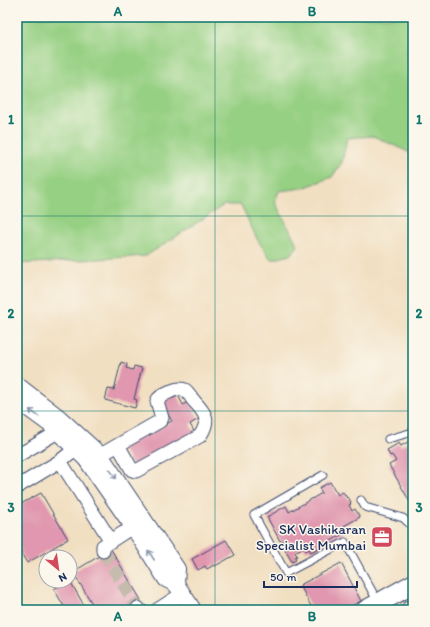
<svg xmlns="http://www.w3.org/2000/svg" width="430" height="627" viewBox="0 0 430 627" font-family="Itim,sans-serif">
  <rect width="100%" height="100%" fill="#fbf7ec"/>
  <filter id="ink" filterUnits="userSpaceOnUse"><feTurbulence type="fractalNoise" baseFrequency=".025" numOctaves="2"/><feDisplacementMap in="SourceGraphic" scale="8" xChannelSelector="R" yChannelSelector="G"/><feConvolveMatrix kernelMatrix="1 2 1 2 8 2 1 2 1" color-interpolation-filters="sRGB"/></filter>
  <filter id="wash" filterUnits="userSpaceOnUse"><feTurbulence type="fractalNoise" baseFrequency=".012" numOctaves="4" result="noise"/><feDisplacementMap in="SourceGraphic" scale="16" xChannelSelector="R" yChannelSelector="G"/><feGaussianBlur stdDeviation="0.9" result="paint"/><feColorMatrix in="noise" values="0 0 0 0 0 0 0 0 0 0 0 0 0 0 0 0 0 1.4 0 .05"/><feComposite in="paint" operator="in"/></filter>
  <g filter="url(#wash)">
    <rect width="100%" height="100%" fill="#f1dfc1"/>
    <path fill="#96d083" stroke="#588070" d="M17 17H413V154L373 136 347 138 342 162 332 177 303 188 279 191 275 202 298 246 290 255 271 260 257 239 241 205H224L146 256 17 264Z"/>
    <g id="blocks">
      <path fill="#e097af" d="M121 362 127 364 126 368 133 370 134 366 142 368 134 399 137 400 135 408 105 400 108 389 114 390Z
        M177 393 183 405 189 401 199 419 190 424 195 433 134 468 122 448 172 421 161 402Z
        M413 439V500L410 502 389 465 396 461 392 455 390 456 387 450 399 443 401 446Z
        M330 482 338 495 343 492 347 498 348 497 351 502 350 503 351 504 349 505 352 511 355 509 360 517 342 527 345 533 311 552 309 549 306 551 304 547 295 552 297 556 295 557 296 560 292 562 285 550 289 548 286 542 283 543 282 540 280 541 267 517 286 506 289 512 322 493 319 488Z
        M41 493 68 539 27 563 17 546V506Z
        M226 540 235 555 215 566 214 565 207 569 205 566 198 570 192 559Z
        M111 549 141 600 125 610H96L73 572Z
        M341 563 361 601 343 610H313L300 585Z
        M68 581H70L85 607 80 610H66L54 589Z"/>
    </g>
  </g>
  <g filter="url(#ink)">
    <use href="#blocks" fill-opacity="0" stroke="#3b496d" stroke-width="1"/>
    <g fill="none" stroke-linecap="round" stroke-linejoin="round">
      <path stroke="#c6bcad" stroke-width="13" stroke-dasharray="13 6" stroke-linecap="butt" d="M103 551 138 608"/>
      <g stroke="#3b496d" stroke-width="9">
        <path id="service" d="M388 439 413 432
          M323 475 254 515 286 573 345 542 378 602
          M361 500 365 507 403 518 413 527"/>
      </g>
      <g stroke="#3b496d" stroke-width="15">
        <path id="minor" d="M17 456 51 436 56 430
          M92 460 160 421 162 418 157 401C160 395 178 386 185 390 188 392 191 397 193 400 205 413 211 419 200 436L136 471 132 470 118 445
          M60 461 111 541
          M17 487 60 461 83 443
          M103 551V546L123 533 142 524
          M138 608 140 610
          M157 610 182 594"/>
      </g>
      <g stroke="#3b496d" stroke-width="18">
        <path id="tertiary" d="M17 385 57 416 100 455 177 569 176 584
          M17 400 51 425 86 459 134 528 166 579 176 584 193 610"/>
      </g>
      <g stroke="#3b496d" stroke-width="21">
        <path id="secondary" d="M366 610 413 584
          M411 610 413 609"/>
      </g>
      <use href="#service" stroke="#fff" stroke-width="7"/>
      <use href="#minor" stroke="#fff" stroke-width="13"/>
      <use href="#tertiary" stroke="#fff" stroke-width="16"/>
      <use href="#secondary" stroke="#fff" stroke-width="19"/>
    </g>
    <defs><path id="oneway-shaft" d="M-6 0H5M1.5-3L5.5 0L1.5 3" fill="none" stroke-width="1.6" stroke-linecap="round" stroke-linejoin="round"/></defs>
    <g stroke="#8d97ae">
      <use href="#oneway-shaft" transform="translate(34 413) rotate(-144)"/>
      <use href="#oneway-shaft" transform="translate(113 474) rotate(55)"/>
      <use href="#oneway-shaft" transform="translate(151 555) rotate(-123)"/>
    </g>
  </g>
  <path fill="none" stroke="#0f766e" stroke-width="1" stroke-opacity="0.55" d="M215 17V610M17 216H413M17 411H413"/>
  <defs>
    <g id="office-square" transform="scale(1.15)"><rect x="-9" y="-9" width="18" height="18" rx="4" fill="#d1495b" stroke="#fbf7ec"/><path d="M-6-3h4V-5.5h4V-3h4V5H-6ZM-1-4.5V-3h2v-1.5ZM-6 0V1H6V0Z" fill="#fff"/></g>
  </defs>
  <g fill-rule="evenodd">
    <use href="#office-square" x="382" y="537"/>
  </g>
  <g text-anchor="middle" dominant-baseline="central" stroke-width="3" stroke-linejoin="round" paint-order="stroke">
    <g font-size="14" fill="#1b2f5e" stroke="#fbf7ec" text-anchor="end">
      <text x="366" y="529">SK Vashikaran<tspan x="366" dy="16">Specialist Mumbai</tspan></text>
    </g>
  </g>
  <rect width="430" height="627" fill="none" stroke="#fbf7ec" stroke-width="44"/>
  <g transform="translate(58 569) rotate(151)"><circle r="19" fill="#fbf7ec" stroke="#a1a7b3"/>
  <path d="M0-3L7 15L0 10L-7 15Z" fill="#d1495b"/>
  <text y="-6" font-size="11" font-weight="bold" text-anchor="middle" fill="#1b2f5e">N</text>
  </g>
  <path d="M264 581v6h93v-6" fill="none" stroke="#1b2f5e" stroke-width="2"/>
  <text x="270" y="581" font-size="12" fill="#1b2f5e" stroke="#fbf7ec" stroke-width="3" paint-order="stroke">50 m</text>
  <rect x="22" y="22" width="386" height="583" fill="none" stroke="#0f766e" stroke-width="1.5"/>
  <g font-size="13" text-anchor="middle" font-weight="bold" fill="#0f766e">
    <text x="118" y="16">A</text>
    <text x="312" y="16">B</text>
    <text x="11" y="124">1</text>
    <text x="419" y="124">1</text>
    <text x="11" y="318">2</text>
    <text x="419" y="318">2</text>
    <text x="11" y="512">3</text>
    <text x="419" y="512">3</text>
    <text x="118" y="621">A</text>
    <text x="312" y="621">B</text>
  </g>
</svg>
